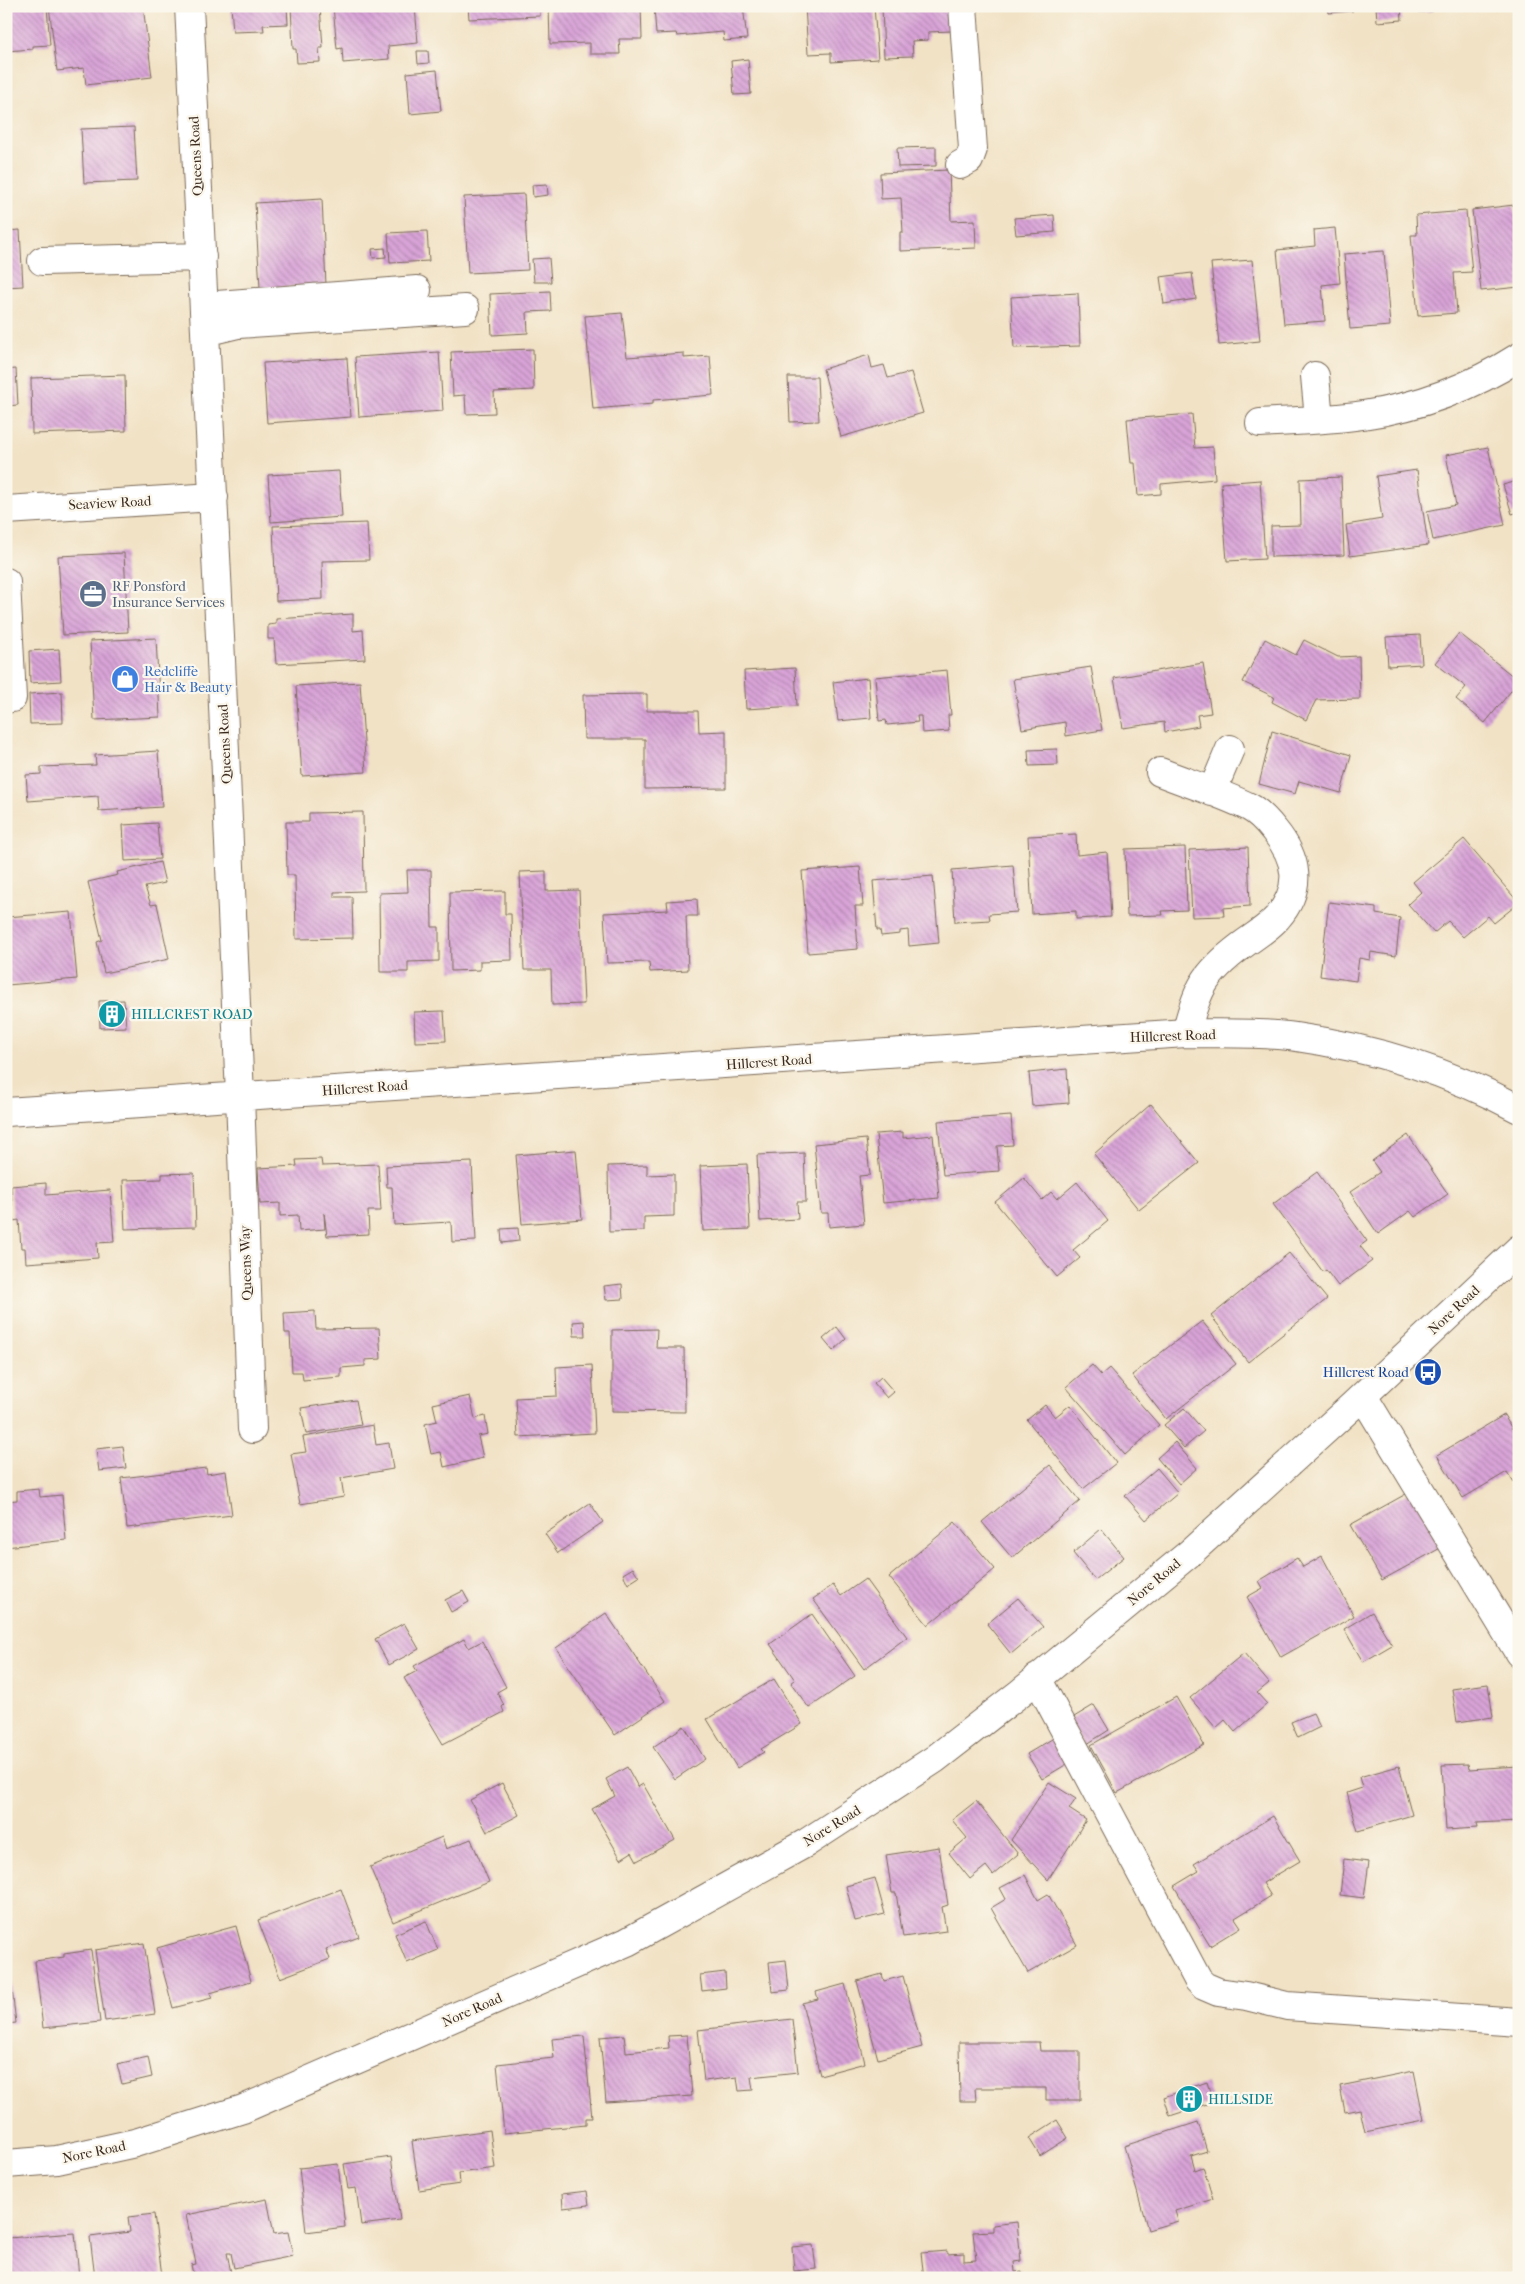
<svg xmlns="http://www.w3.org/2000/svg" width="1525" height="2284" viewBox="0 0 1525 2284" font-family="'IM FELL French Canon',serif">
  <defs>
    <pattern id="building-back-hatch" width="6" height="6" patternUnits="userSpaceOnUse" patternTransform="scale(1.25)"><rect width="6" height="6" fill="#d9a4d8"/><path d="M-1 5l2 2M0 0l6 6M5-1l2 2" fill="none" stroke="#b186af"/></pattern>
  </defs>
  <rect width="100%" height="100%" fill="#fbf7ec"/>
  <filter id="ink" filterUnits="userSpaceOnUse"><feTurbulence type="fractalNoise" baseFrequency=".02" numOctaves="2"/><feDisplacementMap in="SourceGraphic" scale="10" xChannelSelector="R" yChannelSelector="G"/><feConvolveMatrix kernelMatrix="1 2 1 2 8 2 1 2 1" color-interpolation-filters="sRGB"/></filter>
  <filter id="wash" filterUnits="userSpaceOnUse"><feTurbulence type="fractalNoise" baseFrequency=".0096" numOctaves="4" result="noise"/><feDisplacementMap in="SourceGraphic" scale="20" xChannelSelector="R" yChannelSelector="G"/><feGaussianBlur stdDeviation="1.12" result="paint"/><feColorMatrix in="noise" values="0 0 0 0 0 0 0 0 0 0 0 0 0 0 0 0 0 1.4 0 .05"/><feComposite in="paint" operator="in"/></filter>
  <g filter="url(#wash)">
    <rect width="100%" height="100%" fill="#f1e2c5"/>
    <g id="blocks">
      <path fill="url(#building-back-hatch)" d="M6 6 47 7 50 45 33 46V49L6 51Z
        M49 6H143L152 77 86 85 84 68 57 71Z
        M231 6H287L288 24 263 25 264 31 233 32Z
        M291 6H320L323 48H319L320 62 297 63 296 49H293Z
        M333 6H415L418 43 388 46 389 59 343 63 342 48 337 49Z
        M468 6H540V16L469 19Z
        M549 6H641L642 39H619L620 54H590V43L550 44Z
        M654 6H743L747 39 724 41 723 32 677 36 676 33 656 34Z
        M805 6H874L878 59 831 62V53L808 54Z
        M882 6H951L952 31 928 32V40L912 41 913 56 884 57Z
        M1328 6H1352L1353 11 1329 13Z
        M1376 6H1401L1402 20 1377 22Z
        M1418 6H1433V11L1419 12Z
        M417 51H428L429 63 418 64Z
        M748 59 751 94 734 95 731 61Z
        M437 70 441 111 410 114 407 73Z
        M134 127 137 181 84 183 81 129Z
        M936 147V166L898 167 897 148Z
        M949 170 951 221 975 220 976 248 900 251V232H903L901 198 881 199 880 173Z
        M547 184 548 195 533 197 532 185Z
        M524 194 528 270 468 273 464 197Z
        M322 199 326 285 260 288 255 203Z
        M1514 205 1519 255V287L1481 291 1472 210Z
        M1466 211 1472 272 1454 273 1457 313 1418 316 1411 235H1417L1416 215Z
        M1054 215 1055 232 1016 235 1014 218Z
        M1335 228 1340 283 1322 285 1325 321 1284 324 1277 250 1315 246 1314 230Z
        M20 230 23 286 6 287V231Z
        M427 231 429 261 390 263 388 233Z
        M385 248 386 257 373 258 372 249Z
        M1384 251 1390 326 1350 329 1344 254Z
        M549 258 551 282H534L532 259Z
        M1252 260 1260 341 1219 345 1211 263Z
        M1192 273 1196 299 1164 304 1160 277Z
        M550 291 551 311 527 312 528 333 492 335 490 294Z
        M1078 293 1080 346 1014 348 1011 297Z
        M622 313 627 357 684 353V358L710 356 713 395 653 400V404L593 409 585 316Z
        M533 349 534 390 494 392 495 413 466 414 465 395 453 396 451 352Z
        M439 352 443 411 359 417 355 357Z
        M869 355 872 368 884 365 888 378 911 372 923 413 841 437 823 369Z
        M347 358 351 417 267 423 263 363Z
        M16 369 18 405 6 406V370Z
        M125 375 126 431 32 434 31 378Z
        M788 377H817L819 421 790 422Z
        M1192 414 1195 448 1213 447 1215 479 1161 484V494L1138 496 1135 463H1131L1127 419Z
        M1488 447 1505 525 1433 540 1427 511 1456 505 1446 455Z
        M1417 470 1428 545 1350 556 1346 525 1382 519 1376 476Z
        M339 471 342 517 271 522 268 475Z
        M1341 477 1344 555 1271 557V526L1301 525 1300 479Z
        M1260 480 1265 559 1227 561 1221 483Z
        M1519 480V512L1512 514 1503 485Z
        M367 523 369 560 322 561 323 599 276 601 273 526Z
        M124 553 128 632 63 635 58 556Z
        M353 614V631L363 630 365 659 276 664 274 639H268V625L276 624V619Z
        M1459 633 1519 681 1485 723 1456 699 1466 687 1435 663Z
        M1420 635 1422 664 1388 666 1386 637Z
        M156 638 160 717 94 720 90 641Z
        M1265 639 1296 655 1304 640 1338 657 1359 656 1360 699 1316 700 1306 720 1272 702 1274 697 1243 682Z
        M59 649 61 681 30 683 29 651Z
        M1203 663 1211 713 1197 715 1199 726 1165 732 1164 722 1123 728 1114 678Z
        M1091 667 1102 730 1066 736 1065 722 1022 729 1013 679Z
        M795 668 797 706 746 709 744 671Z
        M947 670 951 715H948L949 731 922 733 921 716H917L918 722 887 725 886 720 879 721 875 677Z
        M868 678 871 718 838 721 833 682Z
        M360 682 366 772 302 776 296 686Z
        M62 692 63 723 30 724 29 694Z
        M647 694V711H698L699 732 726 731V788L645 789V739H584L583 695Z
        M1272 731 1351 755 1341 793 1299 781 1295 794 1259 784Z
        M1057 749 1058 765 1029 766 1028 750Z
        M158 751 162 807 99 811 98 796 28 801 26 775 41 774V767L96 765 95 755Z
        M363 812 364 891 334 892V897H352L353 938 296 939 295 875H287L286 822H309V813Z
        M157 823 160 859 125 861 123 825Z
        M1076 834 1077 855 1107 852 1111 917 1076 919V911L1032 914 1028 836Z
        M1464 839 1519 903 1494 923 1488 916 1463 937 1448 921 1434 933 1408 904 1421 892 1413 882Z
        M1185 847 1187 910 1162 911 1163 915 1127 916 1125 849Z
        M1248 847 1250 906 1223 908 1224 916 1192 917 1189 850Z
        M160 862 165 883 145 887 151 905 157 904 169 959 104 973 97 942 102 940 88 882 118 875 117 872Z
        M1013 865 1017 912 989 914 990 920 955 922 952 870Z
        M860 867 863 906H855L858 949 808 953 802 871Z
        M407 870H431L432 927H439V961L408 962V972H380L379 893 408 892Z
        M546 871V891L579 890 584 1004 552 1005 551 970H524L520 872Z
        M933 876 939 943 909 946 908 930 900 931V934L881 936 880 930H877L873 881Z
        M505 891V914H511L512 960 480 961V970L451 971 450 892Z
        M697 899 698 916H686L688 970 650 972 649 962 607 963 604 913 668 910 667 901Z
        M1329 902 1376 908V914L1400 918 1396 956 1371 952 1370 960 1359 958 1356 981 1320 976Z
        M71 912 77 979 7 985 6 917Z
        M124 1000 126 1027 100 1028 99 1001Z
        M444 1011 446 1041 415 1042 414 1012Z
        M1067 1069 1069 1103 1032 1106 1029 1073Z
        M1151 1104 1199 1163 1139 1210 1094 1154Z
        M1011 1116 1013 1145 997 1146 999 1171 943 1175 938 1121Z
        M903 1132V1138L933 1135 939 1198 883 1203 876 1134Z
        M1408 1135 1448 1194 1415 1217 1410 1211 1378 1234 1350 1192 1380 1172 1372 1161Z
        M866 1139 870 1175 859 1176 864 1224 829 1227 828 1213H821L814 1144Z
        M576 1150 582 1219 522 1224 516 1155Z
        M804 1153 806 1202H797L798 1219 760 1221 757 1155Z
        M321 1159 322 1166 378 1164 381 1211H368L369 1234 327 1236 324 1213 325 1229 299 1231 298 1215 280 1216V1203L260 1204 258 1168 297 1166 296 1160Z
        M472 1162 476 1241 452 1242 451 1222 394 1225 392 1187H387L386 1166Z
        M747 1164 750 1229 703 1231 700 1166Z
        M647 1165V1175L674 1174V1216L644 1217V1231L609 1232 608 1166Z
        M1317 1172 1367 1241 1360 1246 1372 1261 1338 1286 1326 1270 1323 1272 1273 1204Z
        M194 1173 196 1227 125 1229 123 1180 162 1179V1174Z
        M1024 1178 1042 1200 1051 1192 1057 1199 1077 1182 1108 1221 1073 1250 1080 1258 1057 1277 995 1202Z
        M46 1183V1195L110 1190 114 1242 97 1243 98 1258 26 1263 25 1248H21L19 1220 13 1221 11 1186Z
        M518 1228 519 1241 502 1243 501 1229Z
        M1289 1253 1327 1299 1248 1362 1211 1316Z
        M622 1284 623 1299 606 1300 604 1286Z
        M315 1311 316 1329 379 1328 381 1359 365 1360V1366L341 1368V1377L303 1380 302 1372H292L290 1333H285L284 1313Z
        M584 1321 585 1336H574L573 1322Z
        M1202 1321 1236 1364 1166 1419 1132 1375Z
        M837 1327 846 1339 833 1351 823 1339Z
        M657 1329 656 1348H684L685 1412 612 1411V1330Z
        M592 1365 595 1433 518 1437 516 1398 557 1396 556 1367Z
        M1092 1365 1101 1375 1109 1368 1159 1425 1125 1455 1066 1387Z
        M881 1377 894 1392 887 1398 874 1383Z
        M470 1396 475 1419 485 1416 488 1434 478 1436 483 1458 444 1467 441 1452 431 1454 425 1424 437 1421 433 1404Z
        M356 1400 361 1425 306 1434 301 1408Z
        M1045 1405 1055 1417 1070 1405 1116 1463 1083 1489 1027 1420Z
        M1184 1408 1204 1431 1184 1448 1164 1425Z
        M1504 1415 1512 1429 1519 1425V1481L1514 1483 1507 1472 1463 1498 1437 1455Z
        M373 1425 376 1445 389 1443 393 1469 341 1478 344 1497 300 1504 291 1454 306 1452 303 1437Z
        M1175 1442 1197 1468 1179 1484 1157 1458Z
        M123 1446 126 1468 99 1471 96 1449Z
        M1050 1465 1080 1501 1012 1558 982 1522Z
        M206 1468 207 1474 226 1471 232 1515 127 1528 121 1478Z
        M1157 1468 1178 1493 1146 1520 1125 1496Z
        M39 1489 40 1497 62 1495 66 1540 6 1547V1501L17 1500V1491Z
        M1415 1489 1446 1545 1382 1580 1350 1525Z
        M590 1503 603 1522 558 1553 545 1534Z
        M955 1522 995 1569 928 1625 889 1577Z
        M1101 1529 1124 1557 1095 1580 1073 1553Z
        M1322 1556 1354 1616 1281 1657 1247 1597 1263 1588 1259 1581 1297 1558 1303 1567Z
        M633 1568 639 1577 628 1584 623 1574Z
        M865 1579 907 1637 864 1669 813 1599 833 1585 841 1596Z
        M463 1591 469 1602 451 1612 445 1600Z
        M1018 1598 1043 1627 1011 1654 987 1624Z
        M1372 1612 1392 1645 1363 1662 1344 1629Z
        M606 1613 665 1701 615 1735 556 1648Z
        M812 1614 855 1676 809 1708 791 1683 795 1680 770 1644Z
        M404 1623 419 1649 389 1665 375 1639Z
        M464 1639 469 1648 482 1641 506 1687 497 1692 504 1705 502 1707 504 1712 443 1744 404 1678 417 1671 414 1666Z
        M1244 1653 1269 1683 1257 1693 1267 1704 1235 1732 1225 1720 1216 1728 1190 1698Z
        M774 1679 802 1724 761 1749 764 1752 737 1768 707 1719Z
        M1488 1684 1493 1717 1457 1722 1452 1689Z
        M1176 1697 1204 1745 1117 1793 1091 1745Z
        M1094 1705 1109 1730 1084 1746 1069 1720Z
        M1313 1713 1320 1727 1298 1738 1291 1722Z
        M684 1726 705 1759 675 1779 653 1747Z
        M1057 1736 1072 1761 1042 1779 1027 1754Z
        M1468 1764 1469 1769 1519 1766V1821L1476 1823 1477 1828 1446 1830 1442 1765Z
        M1399 1766 1412 1815 1358 1831 1347 1793 1362 1788 1359 1777Z
        M627 1767 638 1787 643 1784 675 1840 637 1861 632 1852 621 1859 592 1809 615 1796 606 1779Z
        M1049 1782 1076 1799 1069 1809 1086 1820 1048 1880 1011 1840Z
        M502 1783 519 1815 487 1832 470 1800Z
        M976 1801 1018 1854 993 1875 986 1866 970 1879 949 1853 967 1838 952 1820Z
        M1273 1816 1300 1861 1263 1883 1271 1896 1235 1918 1241 1927 1210 1946 1174 1886 1199 1871 1194 1864Z
        M442 1837 446 1849 471 1839 489 1882 393 1922 370 1867Z
        M939 1847 948 1905 942 1907 946 1931 903 1937 896 1893H892L886 1855Z
        M1344 1859 1369 1862 1364 1898 1340 1895Z
        M1025 1875 1038 1900 1048 1894 1077 1945 1028 1973 991 1908 1006 1899 1000 1888Z
        M875 1878 885 1914 855 1921 846 1886Z
        M341 1889 359 1937 326 1949 330 1959 280 1978 258 1920Z
        M426 1921 438 1950 407 1963 395 1934Z
        M236 1926 251 1981 210 1993 212 1998 173 2008 157 1948Z
        M144 1943 155 2014 105 2021 95 1950Z
        M91 1950 100 2022 43 2028 35 1961 64 1957V1954Z
        M786 1960 789 1990 772 1992 769 1962Z
        M725 1972 726 1988 702 1991 700 1975Z
        M882 1974 884 1981 903 1976 922 2047 878 2059 857 1981Z
        M6 1982H11L16 2023 6 2024Z
        M845 1984 865 2063 820 2075 802 2003 818 1999 816 1992Z
        M792 2019 798 2072 751 2077 753 2090 739 2091 737 2077 704 2081 698 2030Z
        M624 2035 626 2052 669 2048 668 2036 687 2035 692 2096 606 2102 600 2037Z
        M584 2036 592 2118H586V2125L504 2133 497 2064 554 2058 552 2039Z
        M959 2042H1039L1040 2051H1080V2100H1046V2088H975L976 2101H960Z
        M148 2057 152 2077 122 2084 117 2064Z
        M1414 2071 1424 2120 1365 2132 1360 2109 1345 2112 1340 2086Z
        M1207 2082 1213 2102 1170 2116 1164 2097Z
        M1515 2107H1519V2126H1518Z
        M1057 2120 1068 2138 1040 2156 1029 2138Z
        M1198 2122 1207 2151 1191 2156 1195 2170 1203 2167 1213 2199 1175 2211 1178 2221 1148 2230 1124 2146Z
        M490 2130 495 2168 459 2173 460 2184 419 2190 412 2141Z
        M391 2157 400 2220 361 2225 356 2188 348 2189 344 2164Z
        M338 2164 345 2227 306 2232 299 2168Z
        M587 2191 589 2205 563 2208 562 2194Z
        M267 2199 274 2234 288 2232 293 2256 234 2268 231 2253H227L232 2278H194L191 2265 196 2264 186 2215Z
        M154 2214 162 2276 95 2278 90 2237 130 2232 128 2217Z
        M1017 2222 1021 2261 1014 2262 1015 2272 1022 2271V2278H924L921 2253 947 2251V2254L964 2253V2261L976 2260 973 2232 993 2231V2225Z
        M75 2233 79 2278H11L8 2238Z
        M813 2245 816 2269 794 2271 792 2247Z"/>
    </g>
  </g>
  <g filter="url(#ink)">
    <use href="#blocks" fill-opacity="0" stroke="#7b6a58" stroke-width="1"/>
    <g fill="none" stroke-linecap="round" stroke-linejoin="round">
      <g stroke="#7b6a58" stroke-width="30">
        <path id="minor" d="M189 6 220 637 240 1096 252 1429
          M960 165 969 160 973 149 963 6
          M42 261 202 257
          M204 306 417 290
          M205 332 238 324 465 309
          M1315 376 1319 419
          M1260 423C1294 421 1329 420 1363 415 1418 407 1472 387 1519 357
          M6 510 214 497
          M6 582 12 698 6 699
          M1160 772C1190 784 1221 793 1249 807 1259 812 1267 821 1274 830 1298 859 1303 888 1277 918 1266 930 1253 937 1241 946 1204 974 1197 989 1186 1033
          M1212 792 1230 749
          M6 1112 1186 1033C1222 1034 1261 1032 1296 1037 1374 1048 1450 1072 1519 1109
          M1363 1396 1519 1653
          M1037 1678 1198 1980 1204 1986 1218 1992 1246 1996 1287 2006 1519 2022
          M6 2164 57 2160 135 2143 243 2109 627 1942 806 1843 935 1759 1020 1693 1191 1552 1353 1405 1519 1249"/>
      </g>
      <use href="#minor" stroke="#fff" stroke-width="28"/>
    </g>
  </g>
  <defs>
    <g id="office-disc" transform="scale(1.4375)"><circle r="9.5" fill="#5c6f8a" stroke="#fbf7ec"/><path d="M-6-3h4V-5.5h4V-3h4V5H-6ZM-1-4.5V-3h2v-1.5ZM-6 0V1H6V0Z" fill="#fff"/></g>
    <g id="shop-disc" transform="scale(1.4375)"><circle r="9.5" fill="#3f7fe0" stroke="#fbf7ec"/><path d="M-5-2.5h2.3a2.7 3.5 0 0 1 5.4 0H5L5.5 6h-11ZM-1.5-2.5h3a1.5 2.3 0 0 0-3 0Z" fill="#fff"/></g>
    <g id="building-disc" transform="scale(1.4375)"><circle r="9.5" fill="#0f9aa8" stroke="#fbf7ec"/><path d="M-4-6H4V6H1V3H-1V6H-4ZM-2.5-4.3h1.7v1.8h-1.7ZM.8-4.3h1.7v1.8H.8ZM-2.5-1h1.7V.8h-1.7ZM.8-1h1.7V.8H.8Z" fill="#fff"/></g>
    <g id="bus-disc" transform="scale(1.4375)"><circle r="9.5" fill="#1a4fb4" stroke="#fbf7ec"/><path d="M-5-6H5V4H4V6H2V4H-2V6H-4V4H-5ZM-3.5-4V0h7V-4ZM-3.5 1.2v1.5H-2V1.2ZM2 1.2v1.5H3.5V1.2Z" fill="#fff"/></g>
  </defs>
  <g fill-rule="evenodd">
    <use href="#office-disc" x="93" y="594"/>
    <use href="#shop-disc" x="125" y="679"/>
    <use href="#building-disc" x="112" y="1014"/>
    <use href="#bus-disc" x="1428" y="1372"/>
    <use href="#building-disc" x="1189" y="2099"/>
  </g>
  <g text-anchor="middle" dominant-baseline="central" stroke-width="4.5" stroke-linejoin="round" paint-order="stroke">
    <g font-size="14" fill="#3b2a1e" stroke="#fbf7ec">
      <text transform="translate(196 156) rotate(-93)">Queens Road</text>
      <text transform="translate(110 503) rotate(-3)">Seaview Road</text>
      <text transform="translate(225 744) rotate(-93)">Queens Road</text>
      <text transform="translate(1173 1036) rotate(-2)">Hillcrest Road</text>
      <text transform="translate(769 1062) rotate(-4)">Hillcrest Road</text>
      <text transform="translate(365 1088) rotate(-4)">Hillcrest Road</text>
      <text transform="translate(246 1263) rotate(-92)">Queens Way</text>
      <text transform="translate(1454 1310) rotate(-43)">Nore Road</text>
      <text transform="translate(1154 1582) rotate(-40)">Nore Road</text>
      <text transform="translate(832 1826) rotate(-32)">Nore Road</text>
      <text transform="translate(472 2010) rotate(-24)">Nore Road</text>
      <text transform="translate(94 2152) rotate(-12)">Nore Road</text>
    </g>
    <g font-size="14" fill="#4e5e75" stroke="#fbf7ec" text-anchor="start">
      <text x="112" y="586">RF Ponsford<tspan x="112" dy="16">Insurance Services</tspan></text>
    </g>
    <g font-size="14" fill="#366cbe" stroke="#fbf7ec" text-anchor="start">
      <text x="144" y="671">Redcliffe<tspan x="144" dy="16">Hair &amp; Beauty</tspan></text>
    </g>
    <g font-size="14" fill="#0d838f" stroke="#fbf7ec" text-anchor="start">
      <text x="131" y="1014">HILLCREST ROAD</text>
      <text x="1208" y="2099">HILLSIDE</text>
    </g>
    <g font-size="14" fill="#164399" stroke="#fbf7ec" text-anchor="end">
      <text x="1409" y="1372">Hillcrest Road</text>
    </g>
  </g>
  <rect width="1525" height="2284" fill="none" stroke="#fbf7ec" stroke-width="25"/>
</svg>
